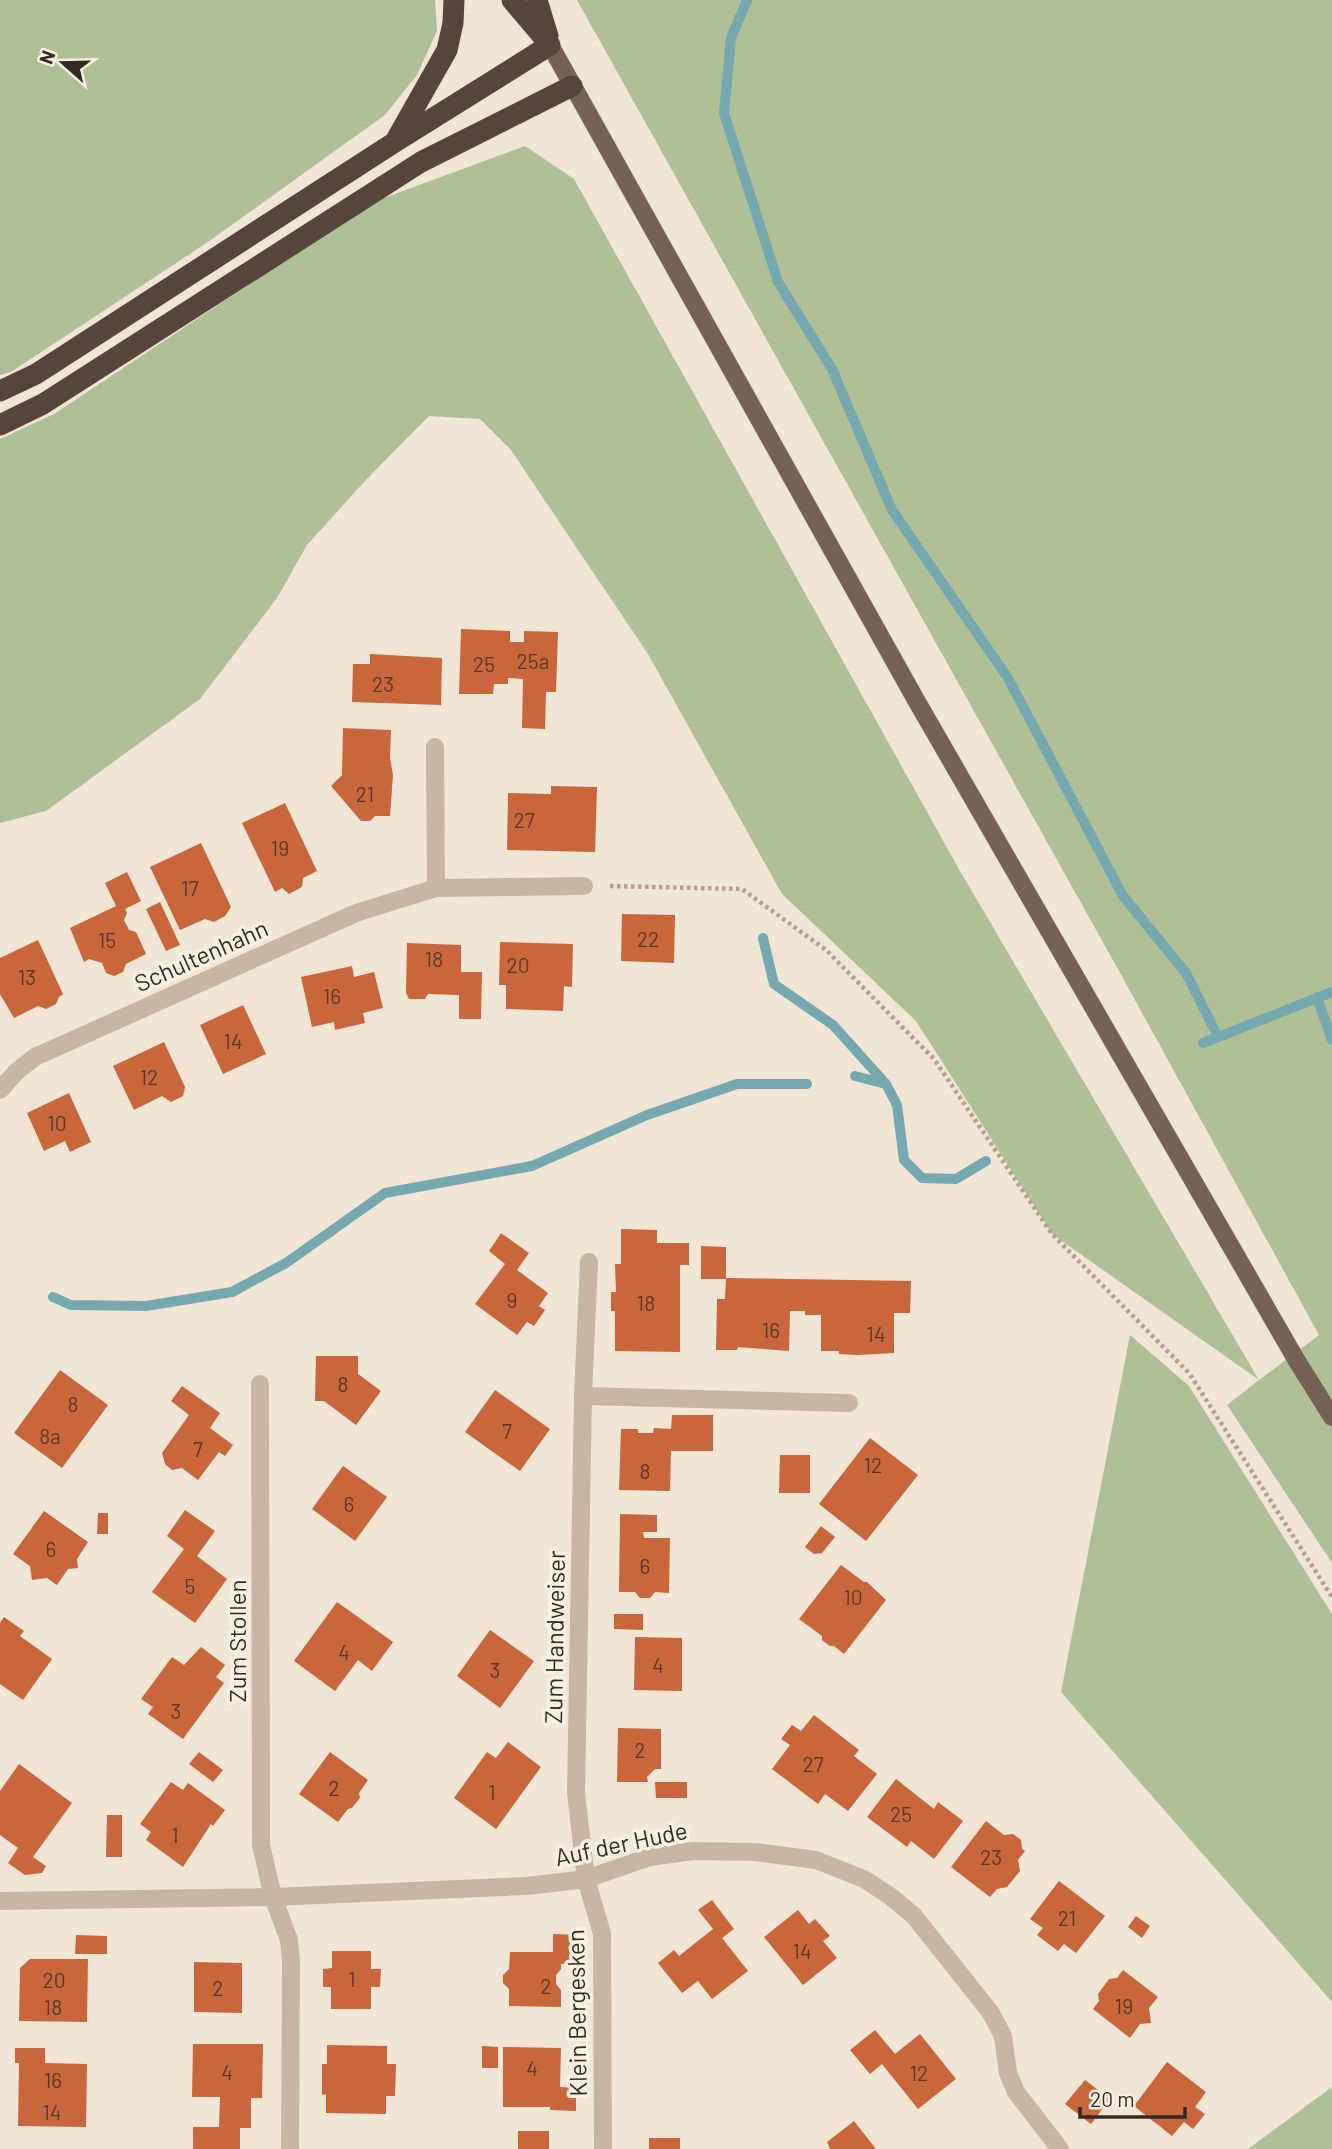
<svg xmlns="http://www.w3.org/2000/svg" width="1332" height="2149" viewBox="0 0 1332 2149" font-family="Barlow,sans-serif">
  <rect width="100%" height="100%" fill="#f1e6d6"/>
  <path fill="#b0c096" d="M0 0H435L437 31 417 75 385 115 208 242 11 372 0 375Z
    M577 0H1332V1563L1227 1405 1259 1380 1052 1234 916 1021 782 894 648 654 511 450 480 419 429 416 364 482 307 545 277 598 200 699 46 811 0 823V439L54 414 373 202 525 146 574 179 960 871 1259 1380 1319 1335 1119 971Z
    M1130 1335 1189 1386 1332 1614V2002L1061 1692Z
    M1332 2087V2149H1248Z"/>
  <g fill="none" stroke-linecap="round" stroke-linejoin="round">
    <path stroke="#75a9af" stroke-width="10" d="M747 0 731 38 724 113 778 282 832 369 892 510 1008 678 1123 896 1186 973 1218 1037
      M763 938 774 984 833 1025 886 1084 855 1076
      M1317 997 1332 1040
      M1203 1043 1332 992
      M886 1084 897 1105 904 1160 922 1178 956 1179 986 1161
      M53 1297 71 1305 146 1306 232 1292 286 1263 385 1193 532 1166 647 1115 737 1084H807"/>
  </g>
  <path fill="#ca663c" d="M461 629 510 631V642H524V631L558 632 556 692H546L545 729 522 728 523 679 508 678V684H494L493 694H459Z
    M370 654 442 658 441 705 352 702 353 664H370Z
    M343 728 391 730 390 758 393 775 390 816H375L370 821H361L331 786 342 775Z
    M551 786 597 787 595 852 507 850 508 793 551 794Z
    M285 803 317 871 303 878 302 887 289 894 282 888 275 892 242 823Z
    M201 843 231 907 225 916 214 922 205 919 180 930 150 867Z
    M127 872 141 901 125 909 127 913 124 920 129 930 136 932 146 954 126 964 123 972 114 976 106 973 102 963 89 959 84 962 70 928 116 906 105 883Z
    M160 902 180 945 166 951 146 909Z
    M622 914 675 915 674 963 621 961Z
    M38 940 63 994 59 997 56 1004 46 1009 38 1006 14 1018 0 994V958Z
    M500 942 573 944 572 987 564 986 563 1011 506 1009V985H499Z
    M407 943 461 945V972H482L481 1019H459V995L428 994 425 999H409L406 993Z
    M352 966 354 977 374 972 383 1008 363 1013 365 1023 335 1030 334 1022 312 1027 301 977Z
    M243 1005 266 1054 223 1074 200 1025Z
    M164 1042 185 1087 183 1096 171 1102 162 1096 134 1110 113 1066Z
    M69 1093 91 1142 70 1152 65 1141 44 1151 27 1113Z
    M621 1229 657 1230V1243H689V1265H680V1352L615 1351V1311H611V1292H616L615 1264H621Z
    M501 1233 529 1253 517 1270 548 1293 539 1306 545 1310 534 1326 527 1322 517 1335 475 1304 505 1264 489 1251Z
    M701 1246 726 1247V1279H701Z
    M726 1278 911 1281 910 1313H894V1353L857 1355 839 1354V1351H821V1315H805V1311H790L789 1351 738 1347 737 1350H716L717 1299H725Z
    M316 1356H358V1374L381 1391 356 1425 324 1401H315Z
    M60 1370 108 1405 62 1468 14 1433Z
    M182 1386 220 1413 210 1428 233 1445 225 1456 219 1452 198 1480 182 1468 172 1470 165 1464 162 1453 189 1415 171 1401Z
    M495 1390 550 1429 520 1471 465 1432Z
    M672 1415H713V1451H671L670 1491 619 1490 621 1429H638V1433H653L654 1428 671 1429Z
    M870 1438 918 1475 866 1541 819 1504Z
    M780 1455H810V1493H779Z
    M343 1466 387 1497 355 1541 312 1509Z
    M185 1510 215 1531 197 1556 227 1579 195 1623 152 1592 184 1549 167 1536Z
    M44 1511 88 1542 77 1559 78 1568 68 1569 57 1585 47 1578 32 1580 30 1566 13 1554Z
    M98 1513H108V1534H97Z
    M620 1514 657 1515V1532H643L644 1538H670L669 1593 655 1592 650 1598H640L635 1592H619Z
    M821 1526 835 1537 822 1553 814 1554 805 1547Z
    M841 1565 864 1582H867L886 1600 844 1654 834 1646H830L822 1640V1636L799 1619Z
    M337 1602 393 1642 372 1671 358 1660 335 1691 294 1661Z
    M614 1614H643V1630L614 1629Z
    M4 1617 24 1631 20 1636 52 1659 23 1700 0 1684V1623Z
    M490 1630 534 1661 500 1708 457 1676Z
    M635 1637 682 1638V1691L634 1690Z
    M201 1647 225 1665 216 1677 224 1683 183 1739 148 1714 153 1707 141 1699 172 1657 184 1665Z
    M814 1715 859 1750 854 1756 877 1774 848 1811 825 1794 818 1804 772 1769 790 1745 781 1739 792 1725 801 1731Z
    M618 1728 661 1729V1769H655L647 1777 648 1782H617Z
    M508 1742 541 1767 496 1829 454 1798 487 1752 496 1758Z
    M199 1752 223 1770 213 1782 189 1764Z
    M330 1752 368 1780 359 1793 360 1798 352 1808 348 1809 338 1822 299 1794Z
    M19 1764 72 1803 33 1857 46 1866 42 1873 25 1875 8 1863 18 1848 0 1835V1791Z
    M896 1779 934 1809 938 1802 963 1821 934 1859 911 1841 907 1847 867 1817Z
    M171 1782 183 1790 188 1783 225 1810 213 1826 211 1824 183 1867 146 1840 151 1832 140 1824Z
    M655 1782H687V1798H656Z
    M107 1815H122V1857H106Z
    M986 1821 1004 1835 1013 1834 1021 1840 1022 1849 1025 1851 1018 1860 1020 1871 1007 1887 997 1889 990 1897 951 1867Z
    M1059 1881 1105 1916 1076 1953 1064 1944 1058 1951 1037 1935 1043 1928 1030 1919Z
    M712 1900 734 1929 722 1938 748 1971 712 1999 698 1981 682 1993 658 1963 674 1950 679 1956 713 1929 698 1910Z
    M798 1910 809 1924 815 1919 830 1936 823 1941 837 1958 803 1985 764 1937Z
    M1136 1916 1150 1926 1142 1938 1128 1927Z
    M553 1934 580 1935 579 1964H561V1969L556 1975V1984L561 1990V2007L509 2006V1989L503 1983V1975L509 1969 510 1952H553Z
    M76 1935 107 1936V1954H75Z
    M332 1951H371V1969H381L380 1987H371V2009H331V1987H323V1969L332 1968Z
    M30 1959H88L87 2022 19 2021 20 1968Z
    M194 1962 242 1963V2013L194 2012Z
    M1123 1970 1158 1997 1149 2008 1151 2023 1140 2024 1130 2038 1093 2009 1099 2001 1098 1994 1109 1979 1117 1978Z
    M875 2030 895 2054 920 2034 956 2079 918 2109 882 2064 870 2074 850 2050Z
    M193 2044H263L262 2098H251V2128H240V2149H193V2127H219L220 2097H192Z
    M327 2045 387 2046V2064H396L395 2096H386V2114L326 2113V2094L322 2095V2064H327Z
    M482 2046 498 2047V2068H482Z
    M503 2047 561 2048 560 2087 576 2088V2111L550 2110V2107H503Z
    M15 2048H45V2063L87 2064 86 2127 18 2126 19 2063H15Z
    M1167 2062 1206 2092 1195 2107 1205 2114 1193 2129 1184 2122 1172 2136 1134 2106Z
    M1085 2080 1110 2099 1091 2124 1065 2104Z
    M854 2121 876 2149H830L827 2142Z
    M518 2131H549V2149H518Z
    M649 2138H680V2149H649Z"/>
  <g fill="none" stroke-linecap="round" stroke-linejoin="round">
    <path stroke="#b5a08d" stroke-width="4.5" stroke-dasharray="3.5 3.5" stroke-linecap="butt" d="M610 886 742 889 826 950 934 1059 1052 1234 1189 1373 1332 1597"/>
    <path stroke="#c9b6a2" stroke-width="18" d="M435 747 436 888
      M0 1090 16 1072 35 1057 356 913 436 888 584 886
      M589 1262 583 1396 576 1793 586 1879 602 1934 603 2149
      M260 1384 261 1845 273 1897 289 1940 291 1961 290 2149
      M583 1396 849 1403
      M0 1901 273 1897 527 1886 586 1879 650 1857 693 1851 756 1852 816 1860 864 1879 890 1896 914 1916 991 2013 1003 2036 1008 2073 1016 2092 1060 2149"/>
    <path stroke="#766255" stroke-width="18" d="M550 45 916 700 1297 1361 1332 1417"/>
    <path stroke="#55453b" stroke-width="21" d="M512 0 550 45
      M537 0 548 36
      M396 140 447 50 453 23 454 0
      M0 391 36 374 395 142 550 45
      M0 425 43 404 421 162 572 86"/>
  </g>
  <g text-anchor="middle" dominant-baseline="central" stroke-width="7" stroke-linejoin="round" paint-order="stroke">
    <g font-size="21" fill="#5a392b">
      <text x="533" y="660">25a</text>
      <text x="484" y="663">25</text>
      <text x="383" y="683">23</text>
      <text x="365" y="793">21</text>
      <text x="524" y="819">27</text>
      <text x="280" y="847">19</text>
      <text x="190" y="887">17</text>
      <text x="648" y="938">22</text>
      <text x="107" y="939">15</text>
      <text x="434" y="958">18</text>
      <text x="518" y="964">20</text>
      <text x="27" y="976">13</text>
      <text x="332" y="995">16</text>
      <text x="233" y="1040">14</text>
      <text x="149" y="1076">12</text>
      <text x="57" y="1122">10</text>
      <text x="512" y="1299">9</text>
      <text x="646" y="1302">18</text>
      <text x="771" y="1329">16</text>
      <text x="876" y="1333">14</text>
      <text x="343" y="1383">8</text>
      <text x="73" y="1403">8</text>
      <text x="507" y="1430">7</text>
      <text x="50" y="1435">8a</text>
      <text x="198" y="1448">7</text>
      <text x="873" y="1464">12</text>
      <text x="645" y="1470">8</text>
      <text x="349" y="1503">6</text>
      <text x="51" y="1548">6</text>
      <text x="645" y="1565">6</text>
      <text x="190" y="1585">5</text>
      <text x="853" y="1596">10</text>
      <text x="344" y="1651">4</text>
      <text x="658" y="1664">4</text>
      <text x="495" y="1669">3</text>
      <text x="176" y="1710">3</text>
      <text x="640" y="1749">2</text>
      <text x="813" y="1763">27</text>
      <text x="334" y="1787">2</text>
      <text x="492" y="1791">1</text>
      <text x="901" y="1813">25</text>
      <text x="175" y="1834">1</text>
      <text x="991" y="1856">23</text>
      <text x="1067" y="1917">21</text>
      <text x="802" y="1950">14</text>
      <text x="352" y="1978">1</text>
      <text x="54" y="1979">20</text>
      <text x="546" y="1985">2</text>
      <text x="218" y="1987">2</text>
      <text x="1124" y="2005">19</text>
      <text x="53" y="2006">18</text>
      <text x="532" y="2067">4</text>
      <text x="227" y="2071">4</text>
      <text x="919" y="2072">12</text>
      <text x="53" y="2079">16</text>
      <text x="52" y="2111">14</text>
    </g>
    <g font-size="24" fill="#342a25" stroke="#f9f0e2">
      <text transform="translate(201 955) rotate(-24)">Schultenhahn</text>
      <text transform="translate(554 1637) rotate(-89)">Zum Handweiser</text>
      <text transform="translate(236 1641) rotate(-90)">Zum Stollen</text>
      <text transform="translate(621 1843) rotate(-12)">Auf der Hude</text>
      <text transform="translate(576 2013) rotate(-91)">Klein Bergesken</text>
    </g>
  </g>
  <g transform="translate(63 63) rotate(290)" stroke="#f9f0e2" stroke-width="5" paint-order="stroke">
  <path d="M0-5L12 26L0 18L-12 26Z" fill="#342a25"/>
  <text y="-10" font-size="19" font-weight="bold" text-anchor="middle" fill="#342a25">N</text>
  </g>
  <path d="M1080 2107v10h105v-10" fill="none" stroke="#342a25" stroke-width="3.5"/>
  <text x="1090" y="2107" font-size="21" fill="#342a25" stroke="#f9f0e2" stroke-width="5" paint-order="stroke">20 m</text>
</svg>
